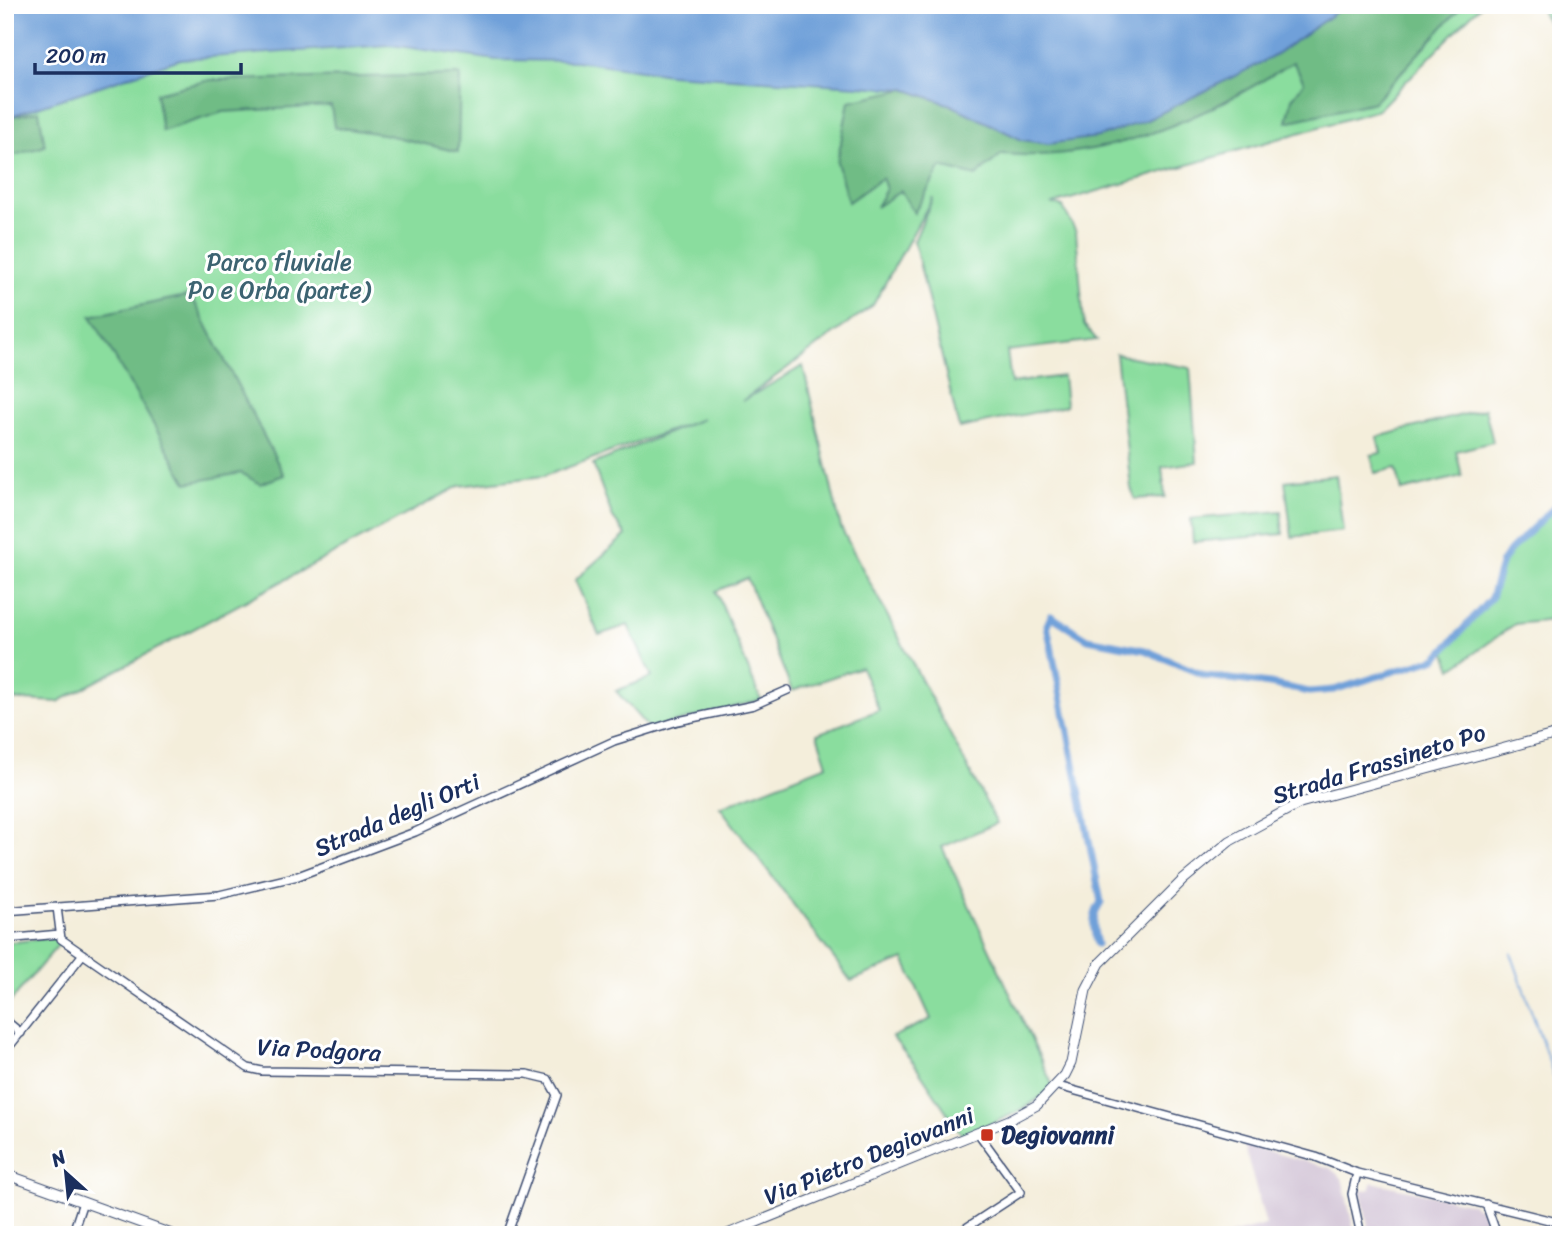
<svg xmlns="http://www.w3.org/2000/svg" width="1566" height="1240" viewBox="0 0 1566 1240" font-family="Sriracha,sans-serif">
  <rect width="100%" height="100%" fill="#fff"/>
  <filter id="ink" filterUnits="userSpaceOnUse"><feTurbulence type="fractalNoise" baseFrequency=".0143" numOctaves="2"/><feDisplacementMap in="SourceGraphic" scale="14" xChannelSelector="R" yChannelSelector="G"/><feConvolveMatrix kernelMatrix="1 2 1 2 8 2 1 2 1" color-interpolation-filters="sRGB"/></filter>
  <filter id="wash" filterUnits="userSpaceOnUse"><feTurbulence type="fractalNoise" baseFrequency=".00686" numOctaves="4" result="noise"/><feDisplacementMap in="SourceGraphic" scale="28" xChannelSelector="R" yChannelSelector="G"/><feGaussianBlur stdDeviation="1.57" result="paint"/><feColorMatrix in="noise" values="0 0 0 0 0 0 0 0 0 0 0 0 0 0 0 0 0 1.4 0 .05"/><feComposite in="paint" operator="in"/></filter>
  <g filter="url(#wash)">
    <rect width="100%" height="100%" fill="#f4eedb"/>
    <path fill="#cdbed2" d="M1244 1145 1330 1168 1342 1178 1355 1235H1226L1266 1225Z
      M1372 1182 1472 1204 1481 1210 1490 1235H1370L1361 1191 1370 1189Z"/>
    <path fill="#8add9e" stroke="#52867e" stroke-width="2" d="M5 5H1481L1378 110 1053 204 1063 207 1076 232 1084 325 1097 340 1007 351 1011 383 1063 376 1066 406 959 428 914 241 933 197 873 305 742 401 803 366 841 528 997 823 942 847 1053 1086C1028 1112 993 1122 962 1135L914 1063 892 1037 931 1019 904 959 851 981 720 807 827 765 817 734 879 710 861 667 792 691 747 578 716 591 761 700 649 729 616 691 652 677 628 625 599 635 575 580 626 535 613 518 593 464 702 419 544 476 459 486 58 702 5 699Z
      M1543 5H1561V41L1542 13Z
      M1116 354 1190 368 1197 462 1162 467 1165 497 1135 499 1131 488Z
      M1485 409 1493 442 1456 451 1462 476 1402 491 1396 468 1375 473 1371 455 1381 453 1377 437Z
      M1336 475 1343 531 1292 537 1285 481Z
      M1561 502V619L1515 624 1452 669 1445 650 1488 601 1499 580 1503 560Z
      M1281 511 1283 534 1193 542 1191 519Z
      M58 937 59 944 5 1008V943Z"/>
    <path fill="#6fbc85" stroke="#457672" stroke-width="2" d="M1346 5H1463L1374 102 1287 122 1292 99 1304 82 1293 62C1207 117 1107 163 1002 154L976 176 941 167 914 213 901 191 876 207 886 189 882 178 848 202 837 162 849 101 905 89 951 105 1343 9Z
      M460 75 458 152 383 134 334 127 331 106 223 112 162 131 156 93 210 80Z
      M39 111 45 146 5 158V118Z
      M191 295 284 475 260 484 241 473 187 483 91 316Z"/>
    <path fill="#6fa0d9" stroke="#45689c" stroke-width="2" d="M5 5H1346L1271 58 1147 120 1098 137 1048 144 1022 140 951 105 905 89 669 74 577 61 496 60 390 45 180 59 5 118Z"/>
    <g fill="none" stroke-linecap="round" stroke-linejoin="round">
      <path stroke="#6fa0d9" stroke-width="2" d="M1511 953 1561 1096"/>
      <path stroke="#6fa0d9" stroke-width="7" d="M1097 944C1093 928 1091 917 1101 902L1047 625 1051 616 1088 639 1145 650 1206 676 1270 684 1309 692 1334 690 1437 658 1491 598 1502 562 1510 550 1561 501"/>
    </g>
  </g>
  <g filter="url(#ink)">
    <g fill="none" stroke-linecap="round" stroke-linejoin="round">
      <g stroke="#3c4c71" stroke-width="10">
        <path id="minor" d="M57 907 61 939 248 1068 262 1071 527 1074 548 1079 557 1095 507 1235
          M5 911 219 895 298 876 415 832 614 741 678 721 754 705 788 690
          M5 939 60 934
          M5 1020 21 1033
          M5 1052 83 954
          M1058 1086 1316 1157 1357 1173 1561 1223
          M1357 1173 1352 1194 1361 1235
          M1486 1204 1497 1235
          M966 1228 1021 1192 978 1133
          M72 1235 83 1202"/>
      </g>
      <g stroke="#3c4c71" stroke-width="11">
        <path id="tertiary" d="M5 1174 174 1235
          M725 1235 1009 1120 1037 1105 1065 1075 1071 1063 1086 990 1100 963 1183 880 1230 841 1300 803 1561 733"/>
      </g>
      <use href="#minor" stroke="#fff" stroke-width="7"/>
      <use href="#tertiary" stroke="#fff" stroke-width="9"/>
    </g>
  </g>
  <rect fill="#c8321e" stroke="#fff" stroke-width="2.5" x="980" y="1128" width="14" height="14" rx="3.5"/>
  <g text-anchor="middle" dominant-baseline="central" stroke-width="6" stroke-linejoin="round" paint-order="stroke">
    <g font-size="24" fill="#3c6371" stroke="#fff">
      <text x="279" y="262">Parco fluviale<tspan x="279" dy="28">Po e Orba (parte)</tspan></text>
    </g>
    <g font-size="24" fill="#1b2f5e" stroke="#fff">
      <text transform="translate(1379 764) rotate(-17)">Strada Frassineto Po</text>
      <text transform="translate(397 815) rotate(-23)">Strada degli Orti</text>
      <text transform="translate(319 1050) rotate(3)">Via Podgora</text>
      <text transform="translate(869 1156) rotate(-22)">Via Pietro Degiovanni</text>
    </g>
    <g font-size="24" font-weight="bold" fill="#1b2f5e" stroke="#fff" text-anchor="start">
      <text x="1001" y="1135">Degiovanni</text>
    </g>
  </g>
  <rect width="1566" height="1240" fill="none" stroke="#fff" stroke-width="28"/>
  <g transform="translate(66 1173) rotate(333)" stroke="#ffffff" stroke-width="5" paint-order="stroke">
  <path d="M0-5L12 26L0 18L-12 26Z" fill="#1b2f5e"/>
  <text y="-10" font-size="19" font-weight="bold" text-anchor="middle" fill="#1b2f5e">N</text>
  </g>
  <path d="M35 63v10h206v-10" fill="none" stroke="#1b2f5e" stroke-width="3.5"/>
  <text x="46" y="63" font-size="21" fill="#1b2f5e" stroke="#ffffff" stroke-width="5" paint-order="stroke">200 m</text>
</svg>
